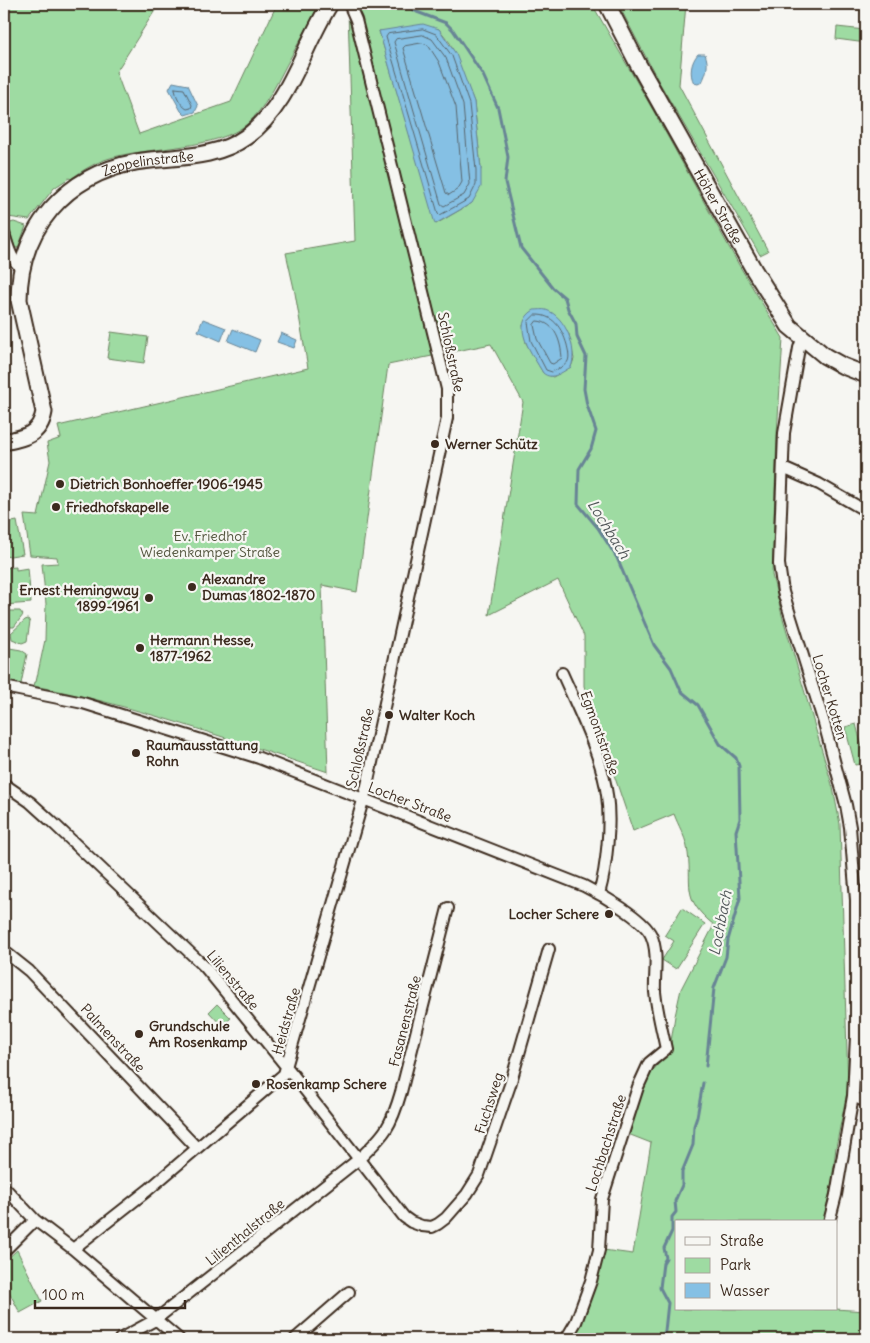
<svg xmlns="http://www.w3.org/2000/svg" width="870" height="1343" viewBox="0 0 870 1343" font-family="Delius,sans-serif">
  <rect width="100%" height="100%" fill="#f6f6f2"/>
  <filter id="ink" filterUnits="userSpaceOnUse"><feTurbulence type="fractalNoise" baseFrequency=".02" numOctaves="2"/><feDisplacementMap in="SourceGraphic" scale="10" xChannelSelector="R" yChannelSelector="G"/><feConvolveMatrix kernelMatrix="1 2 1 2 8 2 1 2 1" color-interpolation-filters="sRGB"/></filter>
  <g filter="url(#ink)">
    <path fill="#9edba2" stroke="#6c8260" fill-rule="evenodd" d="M4 4H159L116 72 139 134 231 102 277 4H320C309 24 298 44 287 64 276 85 265 108 247 124 218 149 151 147 114 157 98 161 84 169 71 179L69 178 54 188 29 220 8 217 4 213Z
      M338 4H592L653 110 739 265 783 338 777 434 772 575 782 615 833 788 840 824 848 1087 836 1147 832 1182 823 1222H676V1309H835L866 1311V1339H569L579 1322 596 1284 603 1250 633 1254 651 1143 628 1134 643 1089 652 1072 670 1048 675 1016 681 989 714 925C679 897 694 885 687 847 685 836 678 825 674 814L633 831 584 686V636L558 580 489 615 523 402 491 344 388 365 357 592 322 585 328 772C231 740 135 705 34 686L35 682H36L45 640 46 604 42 564 58 563 57 557 30 555 24 515 38 516 50 461 47 443 61 438 58 426 308 368 295 293 286 253 355 241 348 11 344 6 335 7ZM439 29 450 43 474 102 481 169 472 203 436 224 379 31ZM523 325 569 334 574 359 571 367 553 377 543 373 526 343Z
      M618 4H686L679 85 768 251 760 255 659 82Z
      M860 4H866V43L836 39 837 27 865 30Z
      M14 222 26 226 18 248H15L9 226 10 223Z
      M111 332 148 337 144 363 107 358Z
      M7 521V523L17 521 23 554 4 557V522Z
      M16 567V570L28 568 31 603 4 605V568Z
      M6 611H20L23 615 14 627H9L4 618V613Z
      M28 619 30 622 27 641 22 643 12 639 11 633 25 620Z
      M4 647 21 650 27 654 21 684 4 681Z
      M856 724 866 763 855 765 845 727Z
      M682 908 705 924 676 969 662 960 674 941 665 935Z
      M217 1004 231 1018 222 1026 209 1012Z
      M17 1250 42 1301 20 1313 4 1282V1262Z"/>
    <path fill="#85c0e4" stroke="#678495" d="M423 24 439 29 456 54 474 102 481 169V187L472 203 435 224 379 31Z
      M698 54H705C709 64 707 72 702 82L698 84 694 83C689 74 691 62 698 54Z
      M173 82 188 85 198 106 195 112 185 115 181 111 169 89Z
      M534 310C538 310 543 309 546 310 566 316 578 350 571 367 562 372 552 381 543 373 533 355 509 325 534 310Z
      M203 319 226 328 221 341 198 331Z
      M233 329 260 340 255 352 228 341Z
      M281 333 297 340 294 348 277 342Z"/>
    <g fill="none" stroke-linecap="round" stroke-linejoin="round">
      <path stroke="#59666d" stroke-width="1" d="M423 29 436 34 452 56 469 104 476 170V185L469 199 440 215 438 213 386 37 388 34Z
        M423 35 432 39 446 58 463 105 470 184 464 195 444 206 441 204 394 42 396 39Z
        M422 43 428 45 439 62 456 107 462 182 458 189 449 195 446 193 403 48 405 46Z
        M175 88 184 89 192 105 191 108 187 109C181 106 175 95 175 88Z
        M535 315C553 314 562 328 567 345 568 350 570 356 568 361 566 366 557 369 552 372L546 370 531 341 528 322Z
        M537 321C556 322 561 343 562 358L553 364 550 363 537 339 534 325Z"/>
      <path stroke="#678495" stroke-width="3" d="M404 4 417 12 446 23 453 30 483 75 498 108 508 157 505 182 521 248 553 288 565 298 568 309 576 324 577 337 586 356 584 389 587 405 596 431 591 449 579 469 578 504 598 528 617 558 654 645 671 668 681 691 698 705 720 744 736 758 739 766 740 819 736 831 740 898 728 940 726 957 714 988 706 1066
        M660 1339 665 1331 668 1303 660 1288 663 1263 666 1258 664 1248 672 1231V1217L676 1212 675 1201 682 1185V1172L693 1145 694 1126 697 1117 703 1083"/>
      <g stroke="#3b2a1e" stroke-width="14">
        <path id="street" d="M4 234C8 246 11 260 22 269
          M802 339 799 348 784 433 779 564 783 592 824 723 846 805 850 827 856 900V1037L853 1096 836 1195 829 1222
          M783 468 819 484 866 511
          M562 673C578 709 602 756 607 795 611 823 607 866 599 894
          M4 687 83 703 259 758 584 886C602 895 643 918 651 935 659 953 654 974 655 992 657 1011 662 1030 666 1049L649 1063 638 1087 602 1199 599 1250 591 1281 576 1322 566 1339
          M4 784 30 802 51 821 205 967 294 1076 404 1217 411 1222 422 1226 432 1227 438 1224 446 1218 467 1194 479 1175 510 1085 549 949
          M4 951 29 971 197 1148
          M853 1096 866 1102
          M4 1187 35 1220 73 1249 179 1339
          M73 1249 148 1190 284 1074 366 790 447 418V389L356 20 349 4
          M4 1251 35 1220
          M120 1339 155 1320 359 1159C385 1134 391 1127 401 1092L448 908
          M295 1339 349 1292"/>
      </g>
      <g stroke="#3b2a1e" stroke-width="19">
        <g id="secondary">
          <path id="s1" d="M607 4 638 64 754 270 789 326 825 356 843 366 866 375"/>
          <path id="s2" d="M4 442C24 438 40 435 44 412L19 300C19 228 66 175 136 162 172 156 214 160 246 137 290 105 302 48 330 4"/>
        </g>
      </g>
      <use href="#street" stroke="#f6f6f2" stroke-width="10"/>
      <use href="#secondary" stroke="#f6f6f2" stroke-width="15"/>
    </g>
  </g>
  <g fill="#3b2a1e" stroke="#f6f6f2" stroke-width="2">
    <circle cx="435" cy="444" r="5"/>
    <circle cx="60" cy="484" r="5"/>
    <circle cx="56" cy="507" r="5"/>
    <circle cx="192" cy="587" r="5"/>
    <circle cx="149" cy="598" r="5"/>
    <circle cx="140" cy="648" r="5"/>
    <circle cx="389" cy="715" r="5"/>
    <circle cx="136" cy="753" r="5"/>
    <circle cx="609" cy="914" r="5"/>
    <circle cx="139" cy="1034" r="5"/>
    <circle cx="256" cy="1084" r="5"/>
  </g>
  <g text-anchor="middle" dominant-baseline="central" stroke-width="4.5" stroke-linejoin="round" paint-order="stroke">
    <g font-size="14" fill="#3b2a1e" stroke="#f6f6f2">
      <text stroke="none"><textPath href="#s2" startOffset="378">Zeppelinstraße</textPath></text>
      <text stroke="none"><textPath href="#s1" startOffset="231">Höher Straße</textPath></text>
      <text transform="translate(451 352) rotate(78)">Schloßstraße</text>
      <text transform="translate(830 697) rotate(73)">Locher Kotten</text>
      <text transform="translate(600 733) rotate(70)">Egmontstraße</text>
      <text transform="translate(360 748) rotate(-77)">Schloßstraße</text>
      <text transform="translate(410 802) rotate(21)">Locher Straße</text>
      <text transform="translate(233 980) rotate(50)">Lilienstraße</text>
      <text transform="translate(286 1021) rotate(-74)">Heidstraße</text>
      <text transform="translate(405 1021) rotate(-76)">Fasanenstraße</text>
      <text transform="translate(113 1038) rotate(47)">Palmenstraße</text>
      <text transform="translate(489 1103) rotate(-72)">Fuchsweg</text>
      <text transform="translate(606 1143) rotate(-72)">Lochbachstraße</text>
      <text transform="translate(245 1232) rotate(-39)">Lilienthalstraße</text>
    </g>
    <g font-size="14" font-weight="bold" fill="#3b2a1e" stroke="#f6f6f2" text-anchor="start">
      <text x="445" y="444">Werner Schütz</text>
      <text x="70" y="484">Dietrich Bonhoeffer 1906-1945</text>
      <text x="66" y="507">Friedhofskapelle</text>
      <text x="202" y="579">Alexandre<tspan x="202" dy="16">Dumas 1802-1870</tspan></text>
      <text x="139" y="590" text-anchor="end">Ernest Hemingway<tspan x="139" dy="16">1899-1961</tspan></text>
      <text x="150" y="640">Hermann Hesse,<tspan x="150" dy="16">1877-1962</tspan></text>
      <text x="399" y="715">Walter Koch</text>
      <text x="146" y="745">Raumausstattung<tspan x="146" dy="16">Rohn</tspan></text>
      <text x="599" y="914" text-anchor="end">Locher Schere</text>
      <text x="149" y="1026">Grundschule<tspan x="149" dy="16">Am Rosenkamp</tspan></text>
      <text x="266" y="1084">Rosenkamp Schere</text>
    </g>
    <g font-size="14" fill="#54563f" stroke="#f6f6f2">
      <text x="210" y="536">Ev. Friedhof<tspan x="210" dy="16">Wiedenkamper Straße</tspan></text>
    </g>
    <g font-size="15" font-style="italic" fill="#515759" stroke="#f6f6f2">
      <text transform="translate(609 529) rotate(58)">Lochbach</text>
      <text transform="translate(720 923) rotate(-79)">Lochbach</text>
    </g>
  </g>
  <rect width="870" height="1343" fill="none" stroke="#f6f6f2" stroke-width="20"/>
  <rect x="10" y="10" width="850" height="1323" fill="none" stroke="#3b2a1e" stroke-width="2" filter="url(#ink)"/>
  <rect x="675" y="1220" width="162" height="90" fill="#f6f6f2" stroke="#aba49d"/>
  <rect x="685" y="1237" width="25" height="8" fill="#f6f6f2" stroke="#aba49d"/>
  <text x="720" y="1246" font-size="15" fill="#3b2a1e">Straße</text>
  <rect x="685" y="1258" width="25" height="15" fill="#9edba2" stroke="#aba49d"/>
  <text x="720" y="1270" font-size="15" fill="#3b2a1e">Park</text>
  <rect x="685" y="1283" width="25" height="15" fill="#85c0e4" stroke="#aba49d"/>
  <text x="720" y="1296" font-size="15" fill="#3b2a1e">Wasser</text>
  <path d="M35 1300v8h150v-8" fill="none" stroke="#3b2a1e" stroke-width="2.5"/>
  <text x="42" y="1300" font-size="15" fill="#3b2a1e" stroke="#f6f6f2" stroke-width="4" paint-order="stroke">100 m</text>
</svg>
